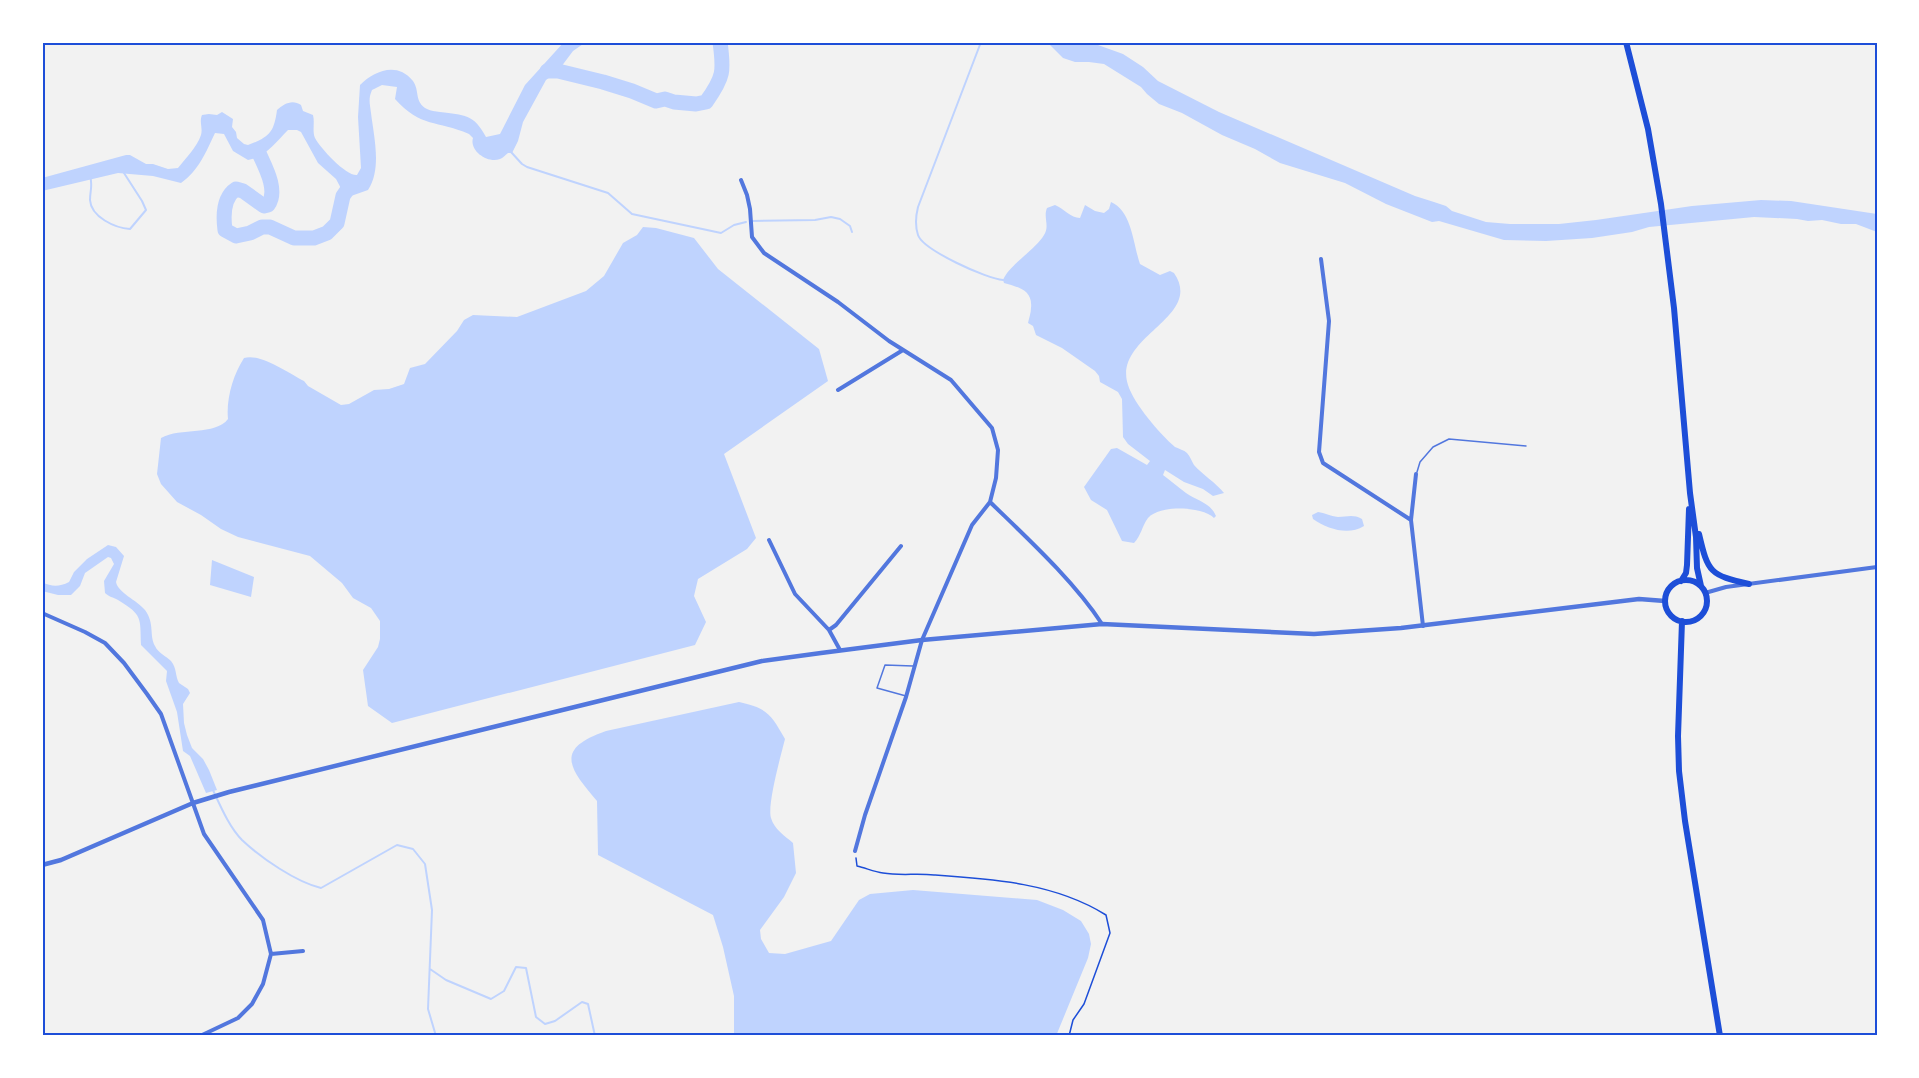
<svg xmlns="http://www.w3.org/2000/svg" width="1919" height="1078" viewBox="0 0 1919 1078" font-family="Overpass,sans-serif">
  <rect width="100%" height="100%" fill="#f2f2f2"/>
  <path fill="#bfd3fe" d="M564 42H586L573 51 558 71 546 80 523 122 518 141 512 153H508C505 155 503 158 500 159 488 164 469 151 473 138L469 134C437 120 421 128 395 99L397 87 382 85 372 90C368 99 370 104 371 113 374 137 382 169 368 190L351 196 344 194 336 179 318 163 301 132 297 130H288C276 142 266 157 248 160L233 151 224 134 215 133C206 152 199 170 181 183L153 176 118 173 42 191V178L126 155H130L146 164H153L168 169 178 168C186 158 197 147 201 135 203 128 199 122 202 115L209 114 217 115 222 112 233 119 232 127 236 132 237 138 244 144 248 145C269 137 274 133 277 110 284 104 292 99 301 105L303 111 313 115C315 123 312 131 315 138 321 149 346 176 357 175L361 168 358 117 360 85C374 71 397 61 413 81 420 91 414 102 427 109 431 111 435 111 440 112 464 115 474 114 486 137L500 134 525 85Z
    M1047 42H1077L1098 45 1123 54 1143 67 1158 81 1219 112 1415 196 1434 202 1446 206 1452 211 1486 222 1510 224H1559L1596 220 1692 206 1761 200 1791 201 1877 214V232L1856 224H1841L1822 220 1808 221 1797 219 1754 217 1649 227 1632 232 1592 238 1546 241 1504 240 1439 221 1432 222 1386 204 1345 183 1280 163 1255 149 1222 135 1182 113 1159 104 1147 94 1141 87 1104 64 1089 62H1075L1063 58Z
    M1111 202C1132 211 1133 244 1140 264L1160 275 1170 271 1174 273C1205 318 1112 336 1128 385 1134 404 1160 434 1175 447 1179 449 1184 450 1187 453 1190 456 1192 462 1194 465 1202 474 1216 483 1224 493L1213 496 1203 489 1184 482 1165 470 1163 475C1171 481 1178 487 1186 493 1197 501 1210 502 1216 516L1214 518C1203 507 1161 504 1148 518 1142 526 1141 536 1134 543L1122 541 1107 510 1091 500 1084 487 1111 449 1117 448 1147 465 1150 461 1128 444 1123 437 1122 399 1118 392 1100 382 1099 376 1095 371 1062 348 1036 335 1033 326 1028 323C1029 318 1031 313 1031 308 1033 290 1018 287 1004 283L1003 280C1009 265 1035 250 1044 235 1050 226 1043 217 1047 208L1055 205C1063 208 1071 218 1080 218L1085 205 1095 211 1104 213 1109 209Z
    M643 227 656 228 694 238 718 269 819 349 828 381 724 454 756 538 747 549 698 579 694 596 706 622 695 645 392 723 368 706 363 670 378 647 380 639V621L371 608 353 598 342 583 310 556 238 537 221 529 201 515 177 502 161 484 157 474 161 438C181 427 215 436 228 419 226 399 233 375 244 358 261 353 288 373 304 381L308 386 341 405 349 404 374 390 389 389 404 384 410 368 425 364 457 331 464 320 473 315 517 317 586 291 604 276 623 243 637 235Z
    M1318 512C1325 513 1330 516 1338 517 1347 517 1353 514 1362 519L1364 526C1348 536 1328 529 1313 519L1312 515Z
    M108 545 116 547 124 556 116 582C118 593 137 600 145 610 155 624 149 635 155 646 158 653 166 656 171 661 177 668 175 676 179 683L188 689 190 693 183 704 184 723 187 735 192 748 203 759 209 770 217 790 206 793 190 756 183 751 177 712 166 681 167 671 141 645C140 618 143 615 118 600 113 597 109 597 105 593L104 581 114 564 111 558 108 557 85 573 80 586 71 595H58L42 591V582C52 587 59 587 69 582L74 572 87 559Z
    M212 560 254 577 251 597 210 585Z
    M739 702C767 708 771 714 785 739 781 755 767 805 771 818 774 829 785 836 793 843L796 873 784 897 760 930 761 939 769 953 785 954 831 941 859 900 870 894 913 890 1037 900 1063 910 1081 921 1089 934 1091 944 1088 958 1056 1036H734V996L723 947 713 915 598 855 597 801C569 768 554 749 606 731Z"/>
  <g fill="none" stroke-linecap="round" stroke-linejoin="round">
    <path stroke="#bfd3fe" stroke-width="2" d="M981 42 918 207C916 215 915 226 918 235 923 250 987 279 1003 280
      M511 152 522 164 527 167 608 193 632 214 721 233 734 225 746 222
      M90 176C93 185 90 191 90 200 91 217 115 228 130 229L146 210 142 201 124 173
      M752 221 815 220 831 217 840 219 850 226 852 232
      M212 788C220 805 229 827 242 840 261 858 296 882 321 888L397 845 413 849 425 864 432 910 428 1009 436 1036
      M430 969 446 980 491 999 504 991 516 967 526 968 536 1017 545 1024 555 1021 582 1002 588 1004 595 1036"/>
    <path stroke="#bfd3fe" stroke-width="15" d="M547 71H558L603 82 632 91 656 101 665 99 674 102 696 104 706 102C724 77 724 71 720 42
      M258 151C264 165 279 190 268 205L264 206 243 191 236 189C224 197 223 215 225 230L236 236 250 233 262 227H270L294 238H314L327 233 337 223 343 196 352 183"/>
    <path stroke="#1d4ed8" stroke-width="1.5" d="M856 858 857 866C866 868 874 872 883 873 900 876 917 873 934 875 993 879 1055 883 1106 915L1110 933 1084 1004 1073 1020 1069 1036"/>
    <path stroke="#5277de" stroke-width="1.5" d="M1417 472 1420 462 1433 447 1449 439 1526 446
      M906 696 877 688 885 665 913 666"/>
    <path stroke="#5277de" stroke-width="4" d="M741 180 747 195 750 209 752 237 764 253 838 302 889 341 951 380 992 428 998 450 996 478 990 502 972 525 922 640 906 697 865 815 855 851
      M1321 259 1329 321 1319 452 1323 463 1411 520
      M838 390 903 350
      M1416 474 1411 520 1423 626
      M990 502C1027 538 1074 581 1102 624
      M769 540 795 594 829 630
      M1705 593 1726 587 1877 567
      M42 613 85 632 105 643 124 663 147 694 161 714 204 834 263 920 271 954 263 984 252 1004 238 1018 200 1036
      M840 650 829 630 836 625 901 546
      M271 954 303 951"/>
    <path stroke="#5277de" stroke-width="4.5" d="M42 865 61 860 193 803 229 792 762 661 821 653 922 640 1102 624 1314 634 1401 628 1639 599 1665 601"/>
    <path stroke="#1d4ed8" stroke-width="6" d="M1626 42 1648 129 1661 204 1674 308 1690 493 1696 537 1697 568 1701 586
      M1699 534C1708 573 1710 575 1749 584
      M1665 601a21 21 0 1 1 42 0a21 21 0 1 1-42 0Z
      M1681 581 1686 573 1687 565 1689 509
      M1682 621 1678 736 1679 771 1685 821 1720 1036"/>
  </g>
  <rect width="1919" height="1078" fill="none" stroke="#ffffff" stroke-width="87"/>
  <rect x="44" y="44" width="1832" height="990" fill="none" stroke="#1d4ed8" stroke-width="2"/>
</svg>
